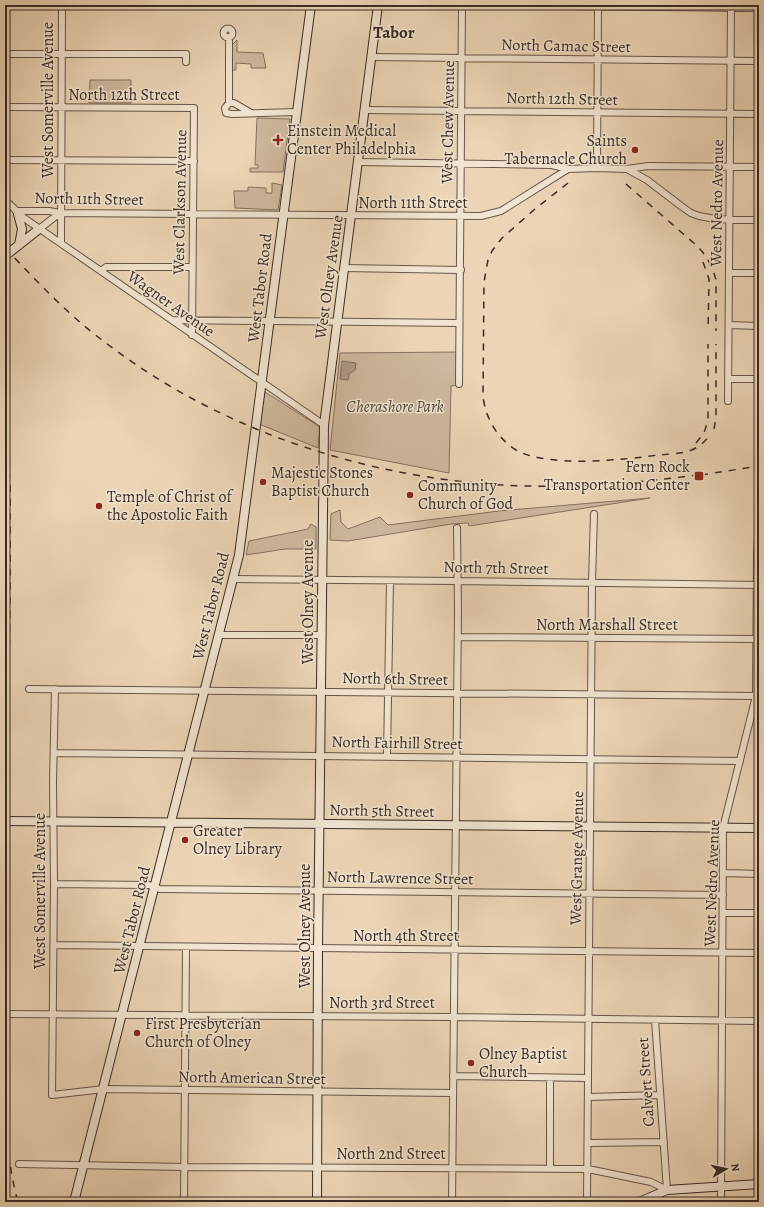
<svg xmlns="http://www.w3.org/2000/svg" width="764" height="1207" viewBox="0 0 764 1207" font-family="Alegreya,serif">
  <rect width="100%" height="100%" fill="#ebd5b6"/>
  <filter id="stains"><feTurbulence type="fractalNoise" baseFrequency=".005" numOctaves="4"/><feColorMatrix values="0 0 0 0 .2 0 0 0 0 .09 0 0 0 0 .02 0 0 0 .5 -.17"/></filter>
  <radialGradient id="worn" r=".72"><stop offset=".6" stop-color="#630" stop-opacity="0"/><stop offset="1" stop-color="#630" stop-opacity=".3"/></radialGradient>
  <path fill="#cdb89d" stroke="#837161" d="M237 40V52L263 53 266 68H251V64L236 63V70H230L231 46Z
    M90 80H131V103H89Z
    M257 118 290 119 283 172H250V168H258V165H255Z
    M272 183 282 185 278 210 235 208 234 191H248V187L266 188V193H272Z
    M458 352V385L451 386 449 473 330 450 340 353Z
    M265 392 320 427 318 448 259 424Z
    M650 498 469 526 468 523 451 524 348 541 330 540 331 514 340 510 341 522 348 529 380 517 388 525 499 511Z
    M311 524 316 527V549H285L246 555 249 541 308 529Z"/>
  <path fill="#ae9b85" stroke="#7f6e5f" d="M342 361 356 363 355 370 349 374 348 380 340 379Z"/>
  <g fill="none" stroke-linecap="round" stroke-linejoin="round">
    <g stroke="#665549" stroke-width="8">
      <path id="street" d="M455 5 759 8
        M223.5 33a4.5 4.5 0 1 1 9 0a4.5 4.5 0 1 1-9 0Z
        M5 54H186V62
        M372 57 759 61
        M229 103V37
        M5 107 194 108 192 335
        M365 110 759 114
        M251 113 234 103H229L225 108 226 113 232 114 297 112
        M5 160 194 161
        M358 162 552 165 568 169
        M597 168 598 5
        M627 169 648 166 759 167
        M5 200 24 218 324 425
        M16 211H49L60 213 481 216 501 211 568 169 597 168 627 169 647 180 681 206 691 213 699 216 710 218 730 220H759
        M39 229 60 213
        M61 243 62 5
        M344 268 461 270
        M101 271 106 267H192
        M729 273H759
        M172 320 459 323
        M729 325 759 326
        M728 379H759
        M459 384 462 5
        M728 401 731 5
        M233 579 458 581 759 585
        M219 635H322
        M458 637 757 639
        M29 689 756 696 759 699
        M55 689 53 782 54 884 52 1095 104 1089 453 1093
        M54 753 740 761
        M387 756 390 581
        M724 873 759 874
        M54 884 149 885 160 889 723 895
        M723 913H759
        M54 945 759 953
        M5 1014 454 1017 759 1021
        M453 1076 588 1078
        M588 1097 660 1095
        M588 1143 664 1142
        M19 1164 184 1167 588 1169 651 1182 667 1190 655 1020
        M550 1169V1078
        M184 1202 186 948
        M435 1202H452
        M452 1202 458 611 457 528
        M587 1202 592 582 594 514
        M721 1202 723 828 756 696 757 554 759 521"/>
    </g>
    <g stroke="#392a25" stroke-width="10">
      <path id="secondary" d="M18 214 22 229 19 245
        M5 256 39 229
        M5 821 759 828
        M74 1202 239 555 311 5
        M317 1202 318 949 324 425 378 5
        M639 1202 667 1190 759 1184"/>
    </g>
    <use href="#street" stroke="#f2e4d0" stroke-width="6"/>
    <use href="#secondary" stroke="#f2e4d0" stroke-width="8"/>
    <path stroke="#392a25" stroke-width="1.5" stroke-dasharray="7 7" stroke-linecap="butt" d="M568 183 535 209 502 238 492 251 488 260 484 282 483 397C486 419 497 438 516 450 548 468 622 460 658 455 668 454 679 454 689 451 698 448 705 442 710 435
      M626 184 696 245C705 253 713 267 716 280V331
      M5 248C36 280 66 313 102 340 201 417 324 464 449 480 531 491 615 486 697 475
      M703 262 709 279 708 331
      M5 401 10 486V588L5 1072
      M714 429 716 418V344
      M696 443 704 433 708 420V344
      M701 475 759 466
      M5 1083C6 1124 7 1163 18 1202"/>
  </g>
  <g fill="#8f2418" stroke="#f2e4d0" stroke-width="1.5">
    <path d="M276 134h4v4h4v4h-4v4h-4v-4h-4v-4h4z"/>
    <circle cx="635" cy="150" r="4"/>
    <rect x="694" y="471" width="10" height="10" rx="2"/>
    <circle cx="263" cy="482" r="4"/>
    <circle cx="410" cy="495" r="4"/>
    <circle cx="99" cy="506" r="4"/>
    <circle cx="185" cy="840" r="4"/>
    <circle cx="137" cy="1033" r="4"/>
    <circle cx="471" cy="1063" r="4"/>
  </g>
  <g text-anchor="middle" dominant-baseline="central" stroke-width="3" stroke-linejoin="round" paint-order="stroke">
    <g font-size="16" fill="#392a25" stroke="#f2e4d0">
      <text transform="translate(566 46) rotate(1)">North Camac Street</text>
      <text x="124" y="95">North 12th Street</text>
      <text transform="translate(562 99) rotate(1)">North 12th Street</text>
      <text transform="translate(48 100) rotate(-90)">West Somerville Avenue</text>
      <text transform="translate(448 122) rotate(-89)">West Chew Avenue</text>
      <text transform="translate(89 199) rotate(1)">North 11th Street</text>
      <text transform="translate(180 202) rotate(-89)">West Clarkson Avenue</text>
      <text x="413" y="203">North 11th Street</text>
      <text transform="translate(717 203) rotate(-89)">West Nedro Avenue</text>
      <text transform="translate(329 277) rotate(-82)">West Olney Avenue</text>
      <text transform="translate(260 288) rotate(-83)">West Tabor Road</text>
      <text transform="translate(171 304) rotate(35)">Wagner Avenue</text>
      <text transform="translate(496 568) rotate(1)">North 7th Street</text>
      <text transform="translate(308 602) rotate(-90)">West Olney Avenue</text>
      <text transform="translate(211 606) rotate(-76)">West Tabor Road</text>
      <text x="607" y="625">North Marshall Street</text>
      <text transform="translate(395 679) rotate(1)">North 6th Street</text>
      <text transform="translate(397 743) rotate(1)">North Fairhill Street</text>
      <text transform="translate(382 811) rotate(1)">North 5th Street</text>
      <text transform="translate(577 858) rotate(-89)">West Grange Avenue</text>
      <text transform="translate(400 878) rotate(1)">North Lawrence Street</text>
      <text transform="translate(712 883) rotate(-88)">West Nedro Avenue</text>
      <text transform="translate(40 891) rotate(-90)">West Somerville Avenue</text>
      <text transform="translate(132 920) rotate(-76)">West Tabor Road</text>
      <text transform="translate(305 926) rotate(-90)">West Olney Avenue</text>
      <text x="406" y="936">North 4th Street</text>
      <text x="382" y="1003">North 3rd Street</text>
      <text transform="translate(252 1078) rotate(1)">North American Street</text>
      <text transform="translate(646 1082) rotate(-94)">Calvert Street</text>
      <text x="391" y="1154">North 2nd Street</text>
    </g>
    <g font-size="16" fill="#392a25" stroke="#f2e4d0" text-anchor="start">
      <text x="287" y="131">Einstein Medical<tspan x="287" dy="18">Center Philadelphia</tspan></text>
      <text x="627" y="141" text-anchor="end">Saints<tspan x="627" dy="18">Tabernacle Church</tspan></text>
      <text x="690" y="467" text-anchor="end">Fern Rock<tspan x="690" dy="18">Transportation Center</tspan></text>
      <text x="271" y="473">Majestic Stones<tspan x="271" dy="18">Baptist Church</tspan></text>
      <text x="418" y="486">Community<tspan x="418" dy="18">Church of God</tspan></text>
      <text x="107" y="497">Temple of Christ of<tspan x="107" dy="18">the Apostolic Faith</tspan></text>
      <text x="193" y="831">Greater<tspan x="193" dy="18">Olney Library</tspan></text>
      <text x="145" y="1024">First Presbyterian<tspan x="145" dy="18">Church of Olney</tspan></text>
      <text x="479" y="1054">Olney Baptist<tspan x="479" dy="18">Church</tspan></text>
    </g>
    <g font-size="16" font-style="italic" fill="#57463d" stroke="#f2e4d0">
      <text x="395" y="407">Cherashore Park</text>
    </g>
    <g font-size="17" font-weight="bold" fill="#392a25" stroke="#f2e4d0">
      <text x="394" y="32">Tabor</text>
    </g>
  </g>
  <rect width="764" height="1207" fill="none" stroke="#ebd5b6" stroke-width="20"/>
  <rect x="6" y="6" width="752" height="1195" fill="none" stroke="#392a25" stroke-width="2"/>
  <rect x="10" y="10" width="744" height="1187" fill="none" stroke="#392a25"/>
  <g transform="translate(726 1169) rotate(81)" stroke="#f2e4d0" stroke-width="3" paint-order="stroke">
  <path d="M0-3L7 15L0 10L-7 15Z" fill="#392a25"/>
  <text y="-6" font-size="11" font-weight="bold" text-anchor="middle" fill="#392a25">N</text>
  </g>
  <rect width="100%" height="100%" filter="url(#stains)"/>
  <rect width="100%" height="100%" fill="url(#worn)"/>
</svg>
